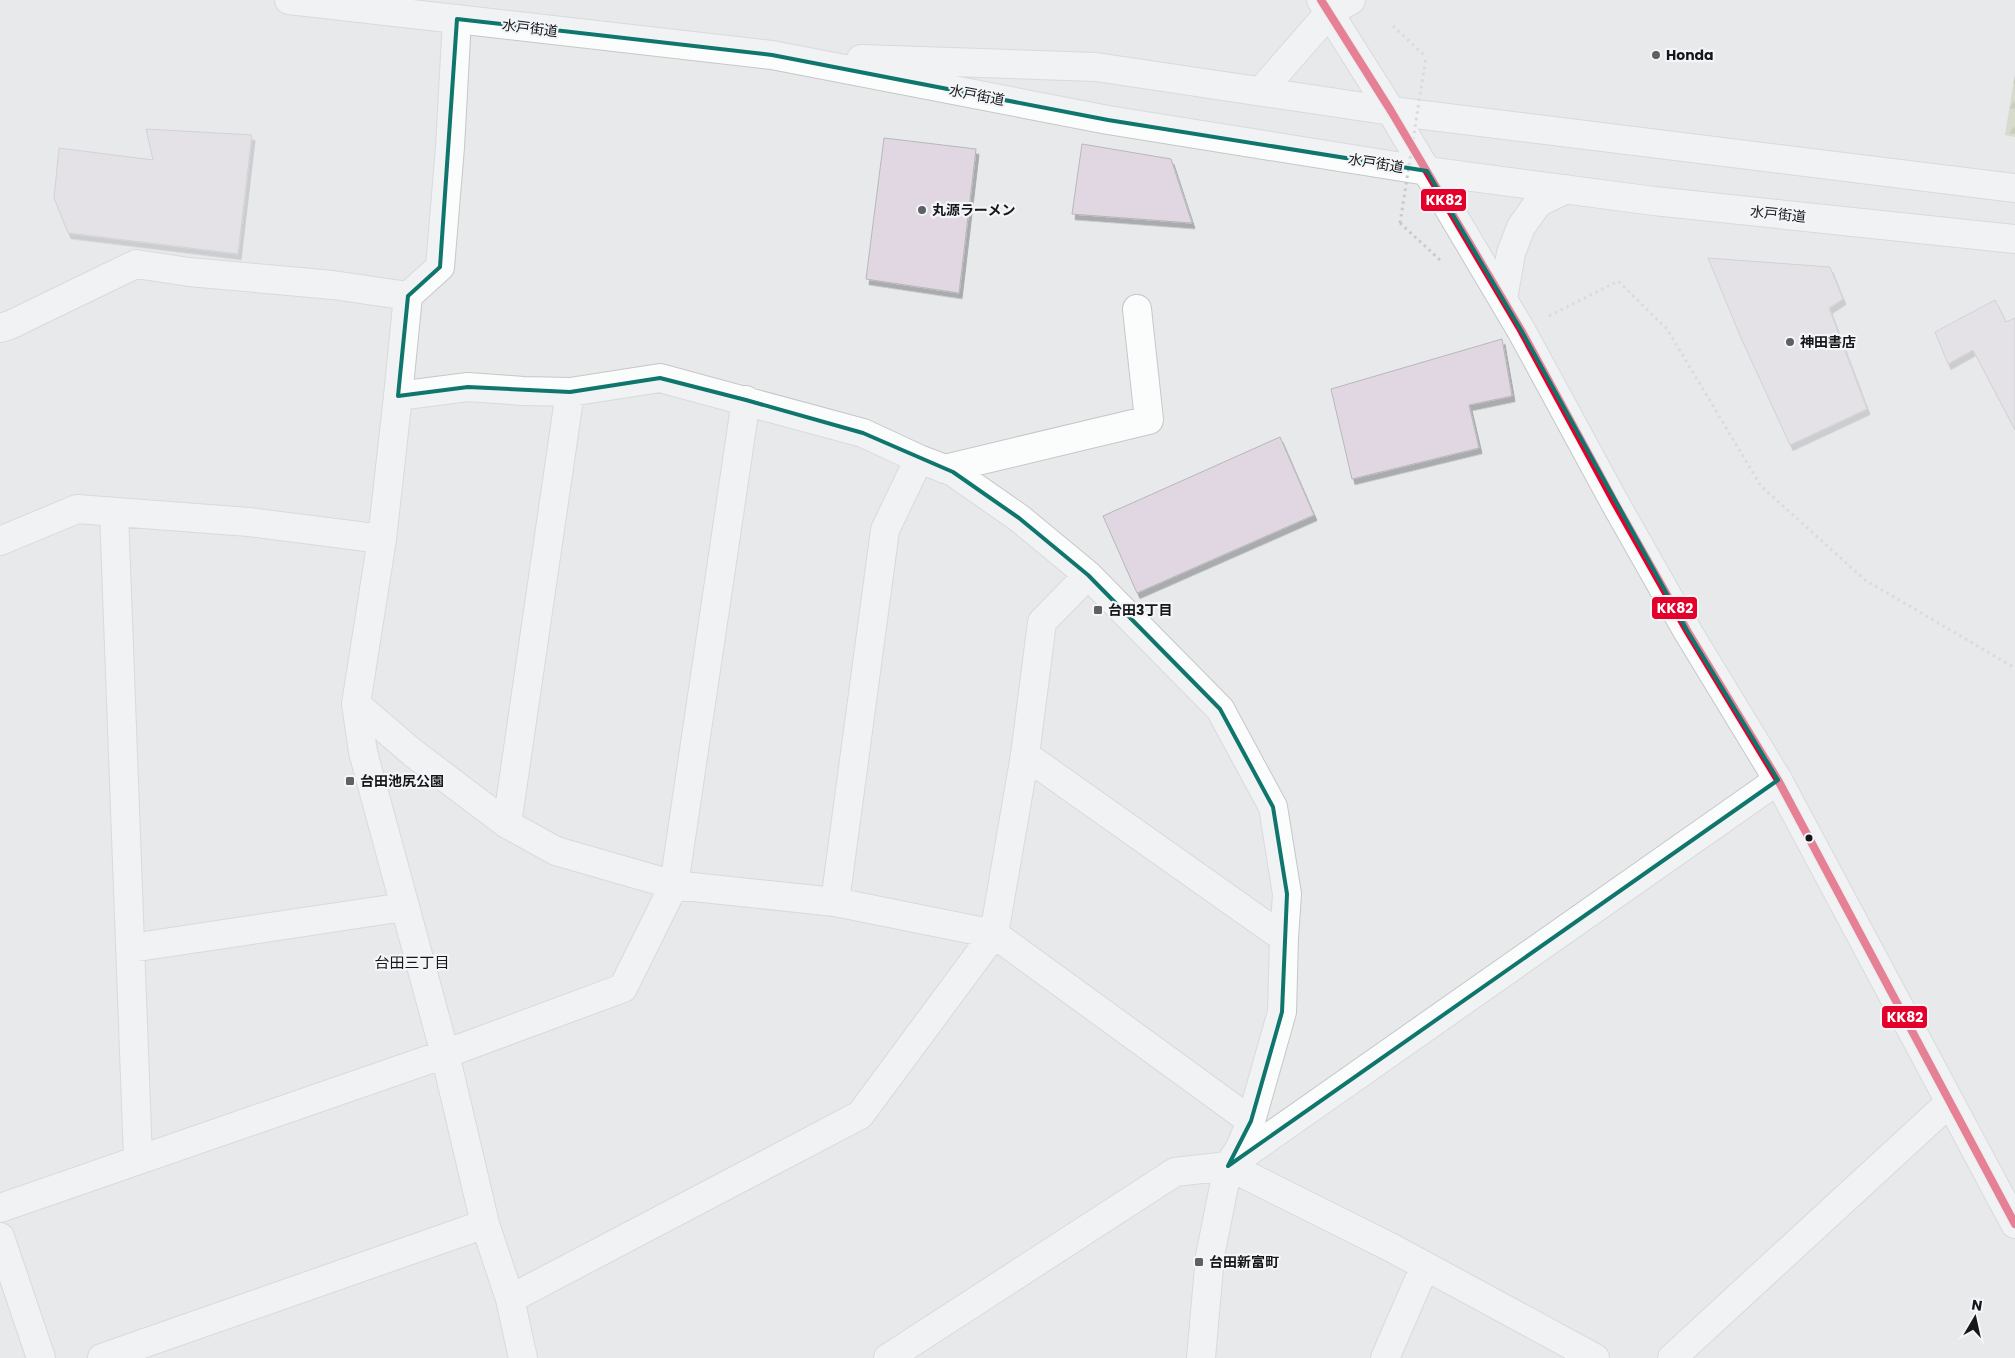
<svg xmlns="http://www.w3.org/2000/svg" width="2015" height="1358" viewBox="0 0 2015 1358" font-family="Poppins,'Noto Sans JP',sans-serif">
  <defs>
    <pattern id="forest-firs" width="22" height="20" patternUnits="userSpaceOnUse" patternTransform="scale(1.25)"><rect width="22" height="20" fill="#c0c9a4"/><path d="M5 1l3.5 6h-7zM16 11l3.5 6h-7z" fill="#a4ac8c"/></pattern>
    <filter id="shadow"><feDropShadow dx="3" dy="5.5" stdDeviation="0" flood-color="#0004"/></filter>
  </defs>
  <rect width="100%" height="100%" fill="#e7e9eb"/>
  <path fill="url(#forest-firs)" d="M2015 74V137L2005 135Z"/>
  <path fill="#e0d7e3" stroke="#b7b7b9" filter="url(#shadow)" d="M146 129 252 135 238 254 68 233 54 198 59 148 153 160Z
    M884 138 976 149 959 293 866 279Z
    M1082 144 1171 159 1192 223 1072 214Z
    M1708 258 1830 267 1843 299 1829 308 1867 409 1790 445 1741 338Z
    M1995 300 2006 322 2015 318V430L1973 350 1948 364 1935 332Z
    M1502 339 1512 396 1469 405 1479 448 1352 479 1331 389Z
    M1280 437 1314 515 1137 593 1103 516Z"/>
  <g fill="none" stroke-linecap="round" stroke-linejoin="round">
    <g stroke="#c6c7c9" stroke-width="30">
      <path id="minor" d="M1329 13 1351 0
        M408 296 440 267 450 147 457 19
        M0 328 10 325 136 264 189 272 333 285 408 296 398 396 468 387 523 391 570 392 660 378 863 433 919 459 953 472 1019 518 1088 575 1220 709 1273 807 1287 894 1284 938 1282 1012 1251 1121 1240 1148 1228 1166 1210 1256 1201 1358
        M944 469 1149 420 1137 309
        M114 512 138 1159
        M382 539 398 396
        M0 541 77 509 249 522 382 539 356 704 413 753 507 824 556 851 674 885 835 902 994 934 1251 1121
        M356 704 363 752 445 1054 485 1224 510 1299 523 1358
        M1025 755 1284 938
        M507 824 570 392
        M835 902 885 530 919 459
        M131 948 404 907
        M1228 1166 1392 1248 1595 1358
        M0 1208 445 1054 623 988 674 885 746 400
        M0 1237 41 1358
        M510 1299 860 1115 994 934 1025 755 1042 622 1088 575
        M102 1358 485 1224
        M888 1358 1175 1172 1228 1166 1778 780
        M1385 1358 1425 1266
        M1672 1358 1949 1103"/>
    </g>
    <g stroke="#c6c7c9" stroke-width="30">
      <path id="tertiary" d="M1321 0 1391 111"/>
    </g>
    <g stroke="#c6c7c9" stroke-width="30">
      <path id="trunk" d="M289 0 772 55 1108 120 1427 171 1654 201 2015 239
        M861 59 1096 67 1391 111 2015 188
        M1261 91 1329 13
        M1391 111 1521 330 1615 503 1688 632 1778 780 2015 1224
        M1503 299 1511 253 1521 227 1538 203 1566 189"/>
    </g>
    <path stroke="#c9c9ca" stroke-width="3" stroke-dasharray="2.5 4" stroke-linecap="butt" d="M1393 26 1426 57
      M1400 223 1440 260
      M1549 316 1618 281 1667 329 1761 486 1865 580 2015 668"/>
    <use href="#minor" stroke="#fbfcfc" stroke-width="28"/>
    <use href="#tertiary" stroke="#fbfcfc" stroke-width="28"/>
    <use href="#trunk" stroke="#fbfcfc" stroke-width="28"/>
    <path stroke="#c9c9ca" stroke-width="3" stroke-dasharray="2.5 4" stroke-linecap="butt" d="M1400 223 1426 57"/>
    <g stroke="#f3f5f9" stroke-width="11">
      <path id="bus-1" d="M1321 0 1391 111 1521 330 1615 503 1688 632 1778 780 2015 1224"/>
    </g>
    <use href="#bus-1" stroke="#e4002b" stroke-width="8"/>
  </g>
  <path d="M0 0H2015V1358H0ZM457 19 772 55 1108 120 1427 171 1521 330 1688 632 1778 780 1228 1166 1251 1121 1282 1012 1287 894 1273 807 1220 709 1088 575 1019 518 953 472 863 433 746 400 660 378 570 392 468 387 398 396 408 296 440 267Z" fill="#e7e9eb" fill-opacity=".55" fill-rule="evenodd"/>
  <path fill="none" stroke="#0f766e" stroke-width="4" stroke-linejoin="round" d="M457 19 772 55 1108 120 1427 171 1521 330 1688 632 1778 780 1228 1166 1251 1121 1282 1012 1287 894 1273 807 1220 709 1088 575 1019 518 953 472 863 433 746 400 660 378 570 392 468 387 398 396 408 296 440 267Z"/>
  <g fill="#5f6062" stroke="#f3f5f9" stroke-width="2">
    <circle cx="1656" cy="55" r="5"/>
    <circle cx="922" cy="210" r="5"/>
    <circle cx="1790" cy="342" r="5"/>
    <rect x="1093" y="605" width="10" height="10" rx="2.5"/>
    <rect x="345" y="776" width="10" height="10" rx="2.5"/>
    <rect x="1194" y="1257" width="10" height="10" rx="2.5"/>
  </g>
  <circle fill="#161718" stroke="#f3f5f9" stroke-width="2" cx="1809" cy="838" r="4.5"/>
  <g text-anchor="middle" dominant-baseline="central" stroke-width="4.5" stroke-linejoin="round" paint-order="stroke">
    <g font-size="14" fill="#161718" stroke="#f3f5f9">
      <text transform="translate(530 28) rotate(7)">水戸街道</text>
      <text transform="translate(977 95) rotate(11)">水戸街道</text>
      <text transform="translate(1376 163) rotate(9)">水戸街道</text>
      <text transform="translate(1778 214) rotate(6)">水戸街道</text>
    </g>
    <g font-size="14" font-weight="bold" fill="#161718" stroke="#f3f5f9" text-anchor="start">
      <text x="1666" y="55">Honda</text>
      <text x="932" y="210">丸源ラーメン</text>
      <text x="1800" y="342">神田書店</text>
      <text x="1108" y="610">台田3丁目</text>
      <text x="360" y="781">台田池尻公園</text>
      <text x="1209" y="1262">台田新富町</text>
    </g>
    <g font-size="15" fill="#161718" stroke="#f3f5f9">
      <text x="412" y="962">台田三丁目</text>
    </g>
  </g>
  <g stroke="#f3f5f9" stroke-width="2">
    <rect x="1420" y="188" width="47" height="24" rx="5" fill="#e4002b"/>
    <rect x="1651" y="596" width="47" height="24" rx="5" fill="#e4002b"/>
    <rect x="1881" y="1005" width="47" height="24" rx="5" fill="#e4002b"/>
  </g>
  <g font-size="14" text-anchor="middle" font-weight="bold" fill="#fff">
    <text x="1444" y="205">KK82</text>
    <text x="1675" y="613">KK82</text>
    <text x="1905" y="1022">KK82</text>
  </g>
  <g transform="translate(1975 1318) rotate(9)" stroke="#f3f5f9" stroke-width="4" paint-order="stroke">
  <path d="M0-4L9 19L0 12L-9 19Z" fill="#161718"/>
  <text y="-8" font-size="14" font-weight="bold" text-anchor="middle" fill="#161718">N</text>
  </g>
</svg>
